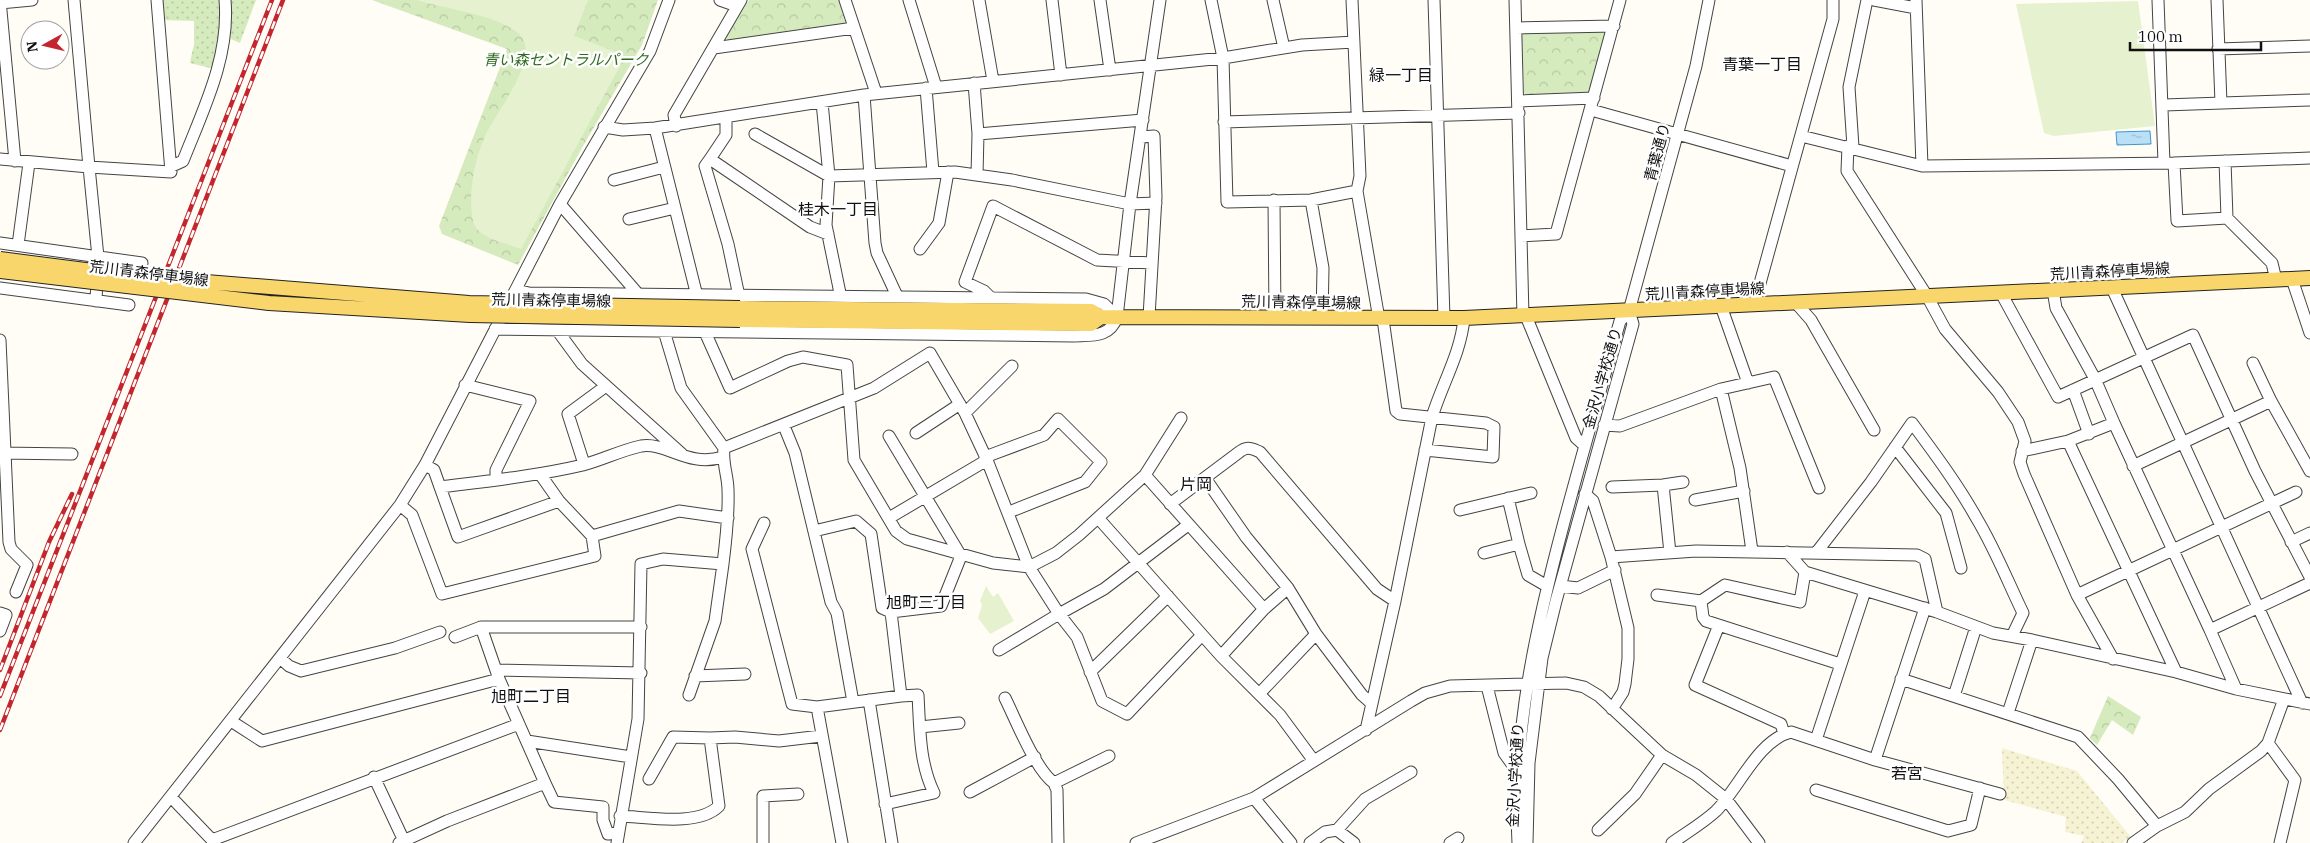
<svg xmlns="http://www.w3.org/2000/svg" width="2310" height="843" viewBox="0 0 2310 843" font-family="'IBM Plex Serif','Noto Sans JP',serif">
  <defs>
    <pattern id="farmland-dots" width="8" height="8" patternUnits="userSpaceOnUse" patternTransform="scale(1.25)"><rect width="8" height="8" fill="#f6f3d4"/><path d="M2 2h.1M6 6h.1" fill="none" stroke="#d2cfb5" stroke-width="1.8" stroke-linecap="round"/></pattern>
    <pattern id="grass-dots" width="8" height="8" patternUnits="userSpaceOnUse" patternTransform="scale(1.25)"><rect width="8" height="8" fill="#d5ebbd"/><path d="M2 2h.1M6 6h.1" fill="none" stroke="#b6c8a1" stroke-width="1.8" stroke-linecap="round"/></pattern>
    <pattern id="park-crowns" width="20" height="18" patternUnits="userSpaceOnUse" patternTransform="scale(1.25)"><rect width="20" height="18" fill="#d5ebbd"/><path d="M2 6a3 3 0 1 1 6 0M12 15a3 3 0 1 1 6 0" fill="none" stroke="#b6c8a1"/></pattern>
    <pattern id="water-ripples" width="26" height="14" patternUnits="userSpaceOnUse" patternTransform="scale(1.25)"><rect width="26" height="14" fill="#b9e0f7"/><path d="M2 4q2-2 4 0t4 0M15 11q2-2 4 0t4 0" fill="none" stroke="#9ebfd3"/></pattern>
  </defs>
  <rect width="100%" height="100%" fill="#fffdf5"/>
  <path fill="url(#farmland-dots)" d="M2002 748 2077 771 2131 837 2121 843H2081L2084 836 2065 832 2066 817 2004 800Z"/>
  <path fill="url(#grass-dots)" d="M161 0H220L219 35 214 69 190 63 194 44V21L162 20Z
    M230 0H256L240 43 231 39Z"/>
  <path fill="url(#park-crowns)" d="M372 0H658L642 45 583 146 518 265 442 234 439 226 507 49Z
    M749 0H840L848 23 846 26 729 42 726 37Z
    M1602 31 1605 35 1591 90 1588 94 1527 95 1524 93 1522 34 1525 32Z
    M2108 696 2141 717 2133 735 2112 720 2097 745 2090 738Z"/>
  <path fill="#e6f2cf" d="M417 0H588L574 36 619 53 621 64 521 249C508 244 489 240 479 231 471 224 472 212 471 203 471 179 476 157 485 136 495 114 540 59 521 36 502 15 444 9 417 0Z
    M2138 1 2155 126 2054 136 2044 133 2016 4Z
    M986 586 993 597 998 593 1014 621 990 634 978 618 982 605 980 601Z"/>
  <path fill="url(#water-ripples)" stroke="#3f96cf" d="M2150 131 2151 144 2117 145 2116 132Z"/>
  <g fill="none" stroke-linecap="round" stroke-linejoin="round">
    <g stroke="#444" stroke-width="13">
      <path id="minor" d="M0 0 15 161
        M720 0 737 6
        M845 0 876 93
        M909 0 936 87
        M979 0 993 81
        M1052 0 1061 75
        M1100 0 1110 70
        M1211 0 1223 58 1227 202 1311 200 1357 191
        M1273 0 1284 48
        M1352 0 1360 176 1357 191 1379 319
        M1434 0 1444 318
        M1515 0 1523 316
        M1874 0 1916 8
        M1916 0 1922 166
        M2158 0 2164 163
        M2217 0 2221 103
        M0 3 32 0
        M1516 28 1614 26
        M714 48 854 28
        M2218 49 2310 46
        M974 83 978 134 977 175
        M926 88 933 172
        M864 95 875 243 877 253 897 296
        M1518 101 1594 98
        M822 102 829 176 826 225 841 298
        M2164 105 2310 100
        M1591 110 1792 166
        M726 118V135L710 159 810 227 828 234
        M1224 122 1519 113
        M676 126 674 115 741 0
        M604 127 623 130 655 128 864 95 1223 58 1302 45 1354 42
        M655 128 697 296
        M755 134 829 176 955 172 1012 180 1130 204 1156 203
        M978 134 1143 120
        M1801 136 1922 166 2174 163 2310 158
        M1141 137 1154 136 1156 197 1149 317
        M1848 146 1847 171 1927 296 1945 329 1998 392 2018 422 2025 441 2020 462 2024 474 2077 595 2113 659
        M1853 147 1849 87 1867 0
        M0 159 89 167 74 0
        M710 159 705 166 728 244 739 296
        M2225 161 2227 218
        M2174 163 2177 221 2227 218 2272 263 2276 280
        M172 166 183 161C203 110 230 57 225 0
        M614 180 664 167
        M1274 200 1275 318
        M1311 200 1323 268 1322 318
        M560 204 639 295
        M629 219 675 208
        M1521 236 1556 234 1620 0
        M0 243 142 263
        M18 245 29 163
        M920 249 939 223 948 172
        M2292 279 2310 333
        M0 288 129 305
        M2112 288 2302 703
        M516 290 529 293 1086 299 1104 304 1117 317
        M2053 290 2056 308 2095 379 2114 423
        M2001 293 2058 397 2193 335 2255 471 2310 577
        M990 297 984 291 965 282 993 206 1097 260 1151 263
        M96 301 98 257 89 167 171 172 157 0
        M1796 303 1811 320 1874 430
        M1754 305 1833 19V0
        M1721 306 1748 383
        M1526 316 1576 438 1585 446
        M1383 319 1396 411 1400 414 1486 423 1494 427 1493 457 1425 450
        M495 329 1073 336C1092 335 1110 338 1117 317L1130 204 1160 0
        M557 330 582 364 682 454
        M705 332 730 388 788 361 803 357 847 365 854 460 896 531 907 539 993 563 1029 567 1056 553 1079 535 1145 475 1181 418
        M0 340 9 542 11 549 27 565 16 592
        M2253 363 2271 401
        M465 385 530 401 496 470V480
        M1721 389 1740 468 1752 551
        M2073 390 2089 434
        M965 413 1012 366
        M1604 425 1620 426 1721 389 1774 377 1819 488
        M784 426 795 453 831 602 837 613 853 702
        M916 433 960 404
        M889 436 961 556
        M2068 441 2176 672
        M1895 447 1946 513 1961 568
        M724 448 874 388 930 353 965 413 987 460 1029 567 1059 614 1104 589 1188 525
        M2022 451 2068 441 2114 423 2210 630 2310 583
        M0 453 72 454
        M985 457 1044 435 1058 419 1101 462 1085 482 1009 512
        M584 464 568 414 606 386
        M425 465 434 470 440 487C488 481 536 476 583 465 602 460 622 450 641 446 667 442 688 468 723 457
        M2133 466 2271 401 2310 471
        M1145 475 1264 609
        M1205 478 1246 537 1288 588 1316 634 1362 695 1371 703
        M1663 485 1670 553
        M440 487 458 537 559 501
        M1612 487 1663 485 1683 482
        M1585 494 1593 501 1611 557 1628 628V659L1625 684 1623 692 1612 709
        M1695 500 1744 491
        M1170 504 1238 453C1247 446 1250 448 1260 452L1377 589 1395 601
        M400 505 412 515 442 594 595 556 592 536 559 501 540 474
        M1460 510 1531 493
        M889 518 987 460
        M1099 519 1221 656 1280 715 1314 761
        M764 523 752 549 792 704 817 707
        M814 531 856 521 871 534 882 608 891 612
        M592 536 679 511 728 518
        M2291 542 2310 533
        M1519 544 1528 575 1547 586
        M1787 552 1805 572 1937 612 1993 633 2032 640 2176 672 2236 689 2310 704
        M1484 553 1519 544 1508 498
        M1816 553 1871 482 1912 423C1935 454 1958 485 1977 519 1995 549 2008 582 2023 613L2012 636
        M1611 557 1696 551 1917 555 1925 559 1937 612
        M1560 586 1578 588 1615 570
        M1657 595 1701 601 1725 585 1800 602 1805 572
        M2077 595 2296 492
        M1701 601 1703 617 1706 621 1840 664
        M0 613 6 615 0 631
        M1719 625 1695 685 1781 724 1784 734
        M2210 630 2236 689
        M455 637 481 627H641
        M999 650 1059 614 1077 637 1102 701 1127 714 1202 635
        M1221 656 1264 609 1288 588
        M280 658 289 666 301 671 395 648 440 632
        M496 670 641 673
        M1090 672 1168 596
        M695 676 745 674
        M1901 679 2078 737 2118 779 2157 826
        M1487 686 1504 753 1517 771
        M1259 694 1316 634
        M689 695 715 621 723 564
        M1954 696 1976 627
        M1005 698C1016 720 1035 769 1054 783L1109 756
        M869 700 892 843
        M2008 713 2032 640
        M231 721 262 741 499 679
        M920 727 959 723
        M1366 730 1395 601 1432 417C1442 384 1461 353 1464 318
        M1816 740 1865 591
        M527 741 631 757
        M2268 743 2295 780 2280 843
        M1875 760 1925 608
        M374 777 405 843
        M649 779 673 737 710 738
        M545 783 554 802 603 807V820L608 834 617 833
        M1054 783 1057 790 1058 843
        M1816 790 1948 831 1971 825 1980 788
        M970 792 1035 757
        M171 797 215 843
        M1254 798 1291 843
        M885 804 934 793C919 762 920 729 918 695L901 696
        M620 816C648 817 698 827 719 806L710 738 735 737 779 741 821 736
        M1337 830 1354 843
        M1598 830 1635 794 1662 755
        M212 840 519 724
        M134 843 400 505 425 465 560 204 650 51 669 0
        M399 843 447 821 545 783 499 679 481 627
        M617 843 638 719 641 564 663 559 723 564C726 540 729 515 728 490 728 476 722 463 724 448L681 388 664 331
        M763 843V796L798 794
        M842 843 817 707 901 696 891 612 941 606 961 556
        M1136 843 1254 798 1411 701 1425 693 1450 686 1566 683 1584 687 1599 696 1662 755 1696 775 1726 799 1759 843
        M1310 843 1325 832 1337 830 1365 799 1411 772
        M1450 843 1458 838
        M1518 843C1512 733 1536 627 1564 522 1582 455 1601 388 1620 321L1629 311
        M1527 843 1529 763 1542 658 1556 601 1633 324 1629 311 1696 66 1709 0
        M1672 843C1686 833 1703 823 1716 811 1739 788 1758 740 1791 732L1875 760 2000 794
        M2133 843 2157 826 2185 812 2209 789 2261 751 2268 743 2284 699"/>
    </g>
    <g stroke="#222" stroke-width="16">
      <path id="major" d="M740 308 1091 311 1101 317 1464 318 2310 278
        M740 320 1091 324 1101 317"/>
    </g>
    <use href="#minor" stroke="#fff" stroke-width="11"/>
    <use href="#major" stroke="#f9d66b" stroke-width="14"/>
    <g stroke="#c4262e" stroke-width="4.5">
      <path id="rail" d="M0 670 49 542 72 494
        M0 696 272 0
        M0 730 283 0"/>
    </g>
    <use href="#rail" stroke="#fff" stroke-width="2.5" stroke-dasharray="8" stroke-linecap="butt"/>
    <g stroke="#222" stroke-width="16" stroke-linecap="butt">
      <path id="major-bridge" d="M0 259 132 276 469 303 740 308
        M0 271 269 303 470 315 740 320"/>
    </g>
    <use href="#major-bridge" stroke="#f9d66b" stroke-width="14"/>
  </g>
  <g text-anchor="middle" dominant-baseline="central" stroke-width="5" stroke-linejoin="round" paint-order="stroke">
    <g font-size="15" font-style="italic" fill="#2f6b1f" stroke="#fff">
      <text x="566" y="59">青い森セントラルパーク</text>
    </g>
    <g font-size="15" fill="#111" stroke="#fff">
      <text transform="translate(1657 152) rotate(-75)">青葉通り</text>
      <text transform="translate(2110 271) rotate(-3)">荒川青森停車場線</text>
      <text transform="translate(149 273) rotate(7)">荒川青森停車場線</text>
      <text transform="translate(1705 291) rotate(-3)">荒川青森停車場線</text>
      <text transform="translate(551 300) rotate(1)">荒川青森停車場線</text>
      <text transform="translate(1301 302) rotate(1)">荒川青森停車場線</text>
      <text transform="translate(1602 378) rotate(-74)">金沢小学校通り</text>
      <text transform="translate(1515 775) rotate(-87)">金沢小学校通り</text>
    </g>
    <g font-size="16" fill="#111" stroke="#fff">
      <text x="1762" y="64">青葉一丁目</text>
      <text x="1401" y="75">緑一丁目</text>
      <text x="838" y="209">桂木一丁目</text>
      <text x="1196" y="484">片岡</text>
      <text x="926" y="602">旭町三丁目</text>
      <text x="531" y="696">旭町二丁目</text>
      <text x="1907" y="773">若宮</text>
    </g>
  </g>
  <g transform="translate(45 45) rotate(262)"><circle r="24" fill="#ffffff" stroke="#a0a0a0"/>
  <path d="M0-4L9 19L0 12L-9 19Z" fill="#c4262e"/>
  <text y="-8" font-size="14" font-weight="bold" text-anchor="middle" fill="#111111">N</text>
  </g>
  <path d="M2130 42v8h131v-8" fill="none" stroke="#111111" stroke-width="2.5"/>
  <text x="2138" y="42" font-size="15" fill="#111111" stroke="#ffffff" stroke-width="4" paint-order="stroke">100 m</text>
</svg>
